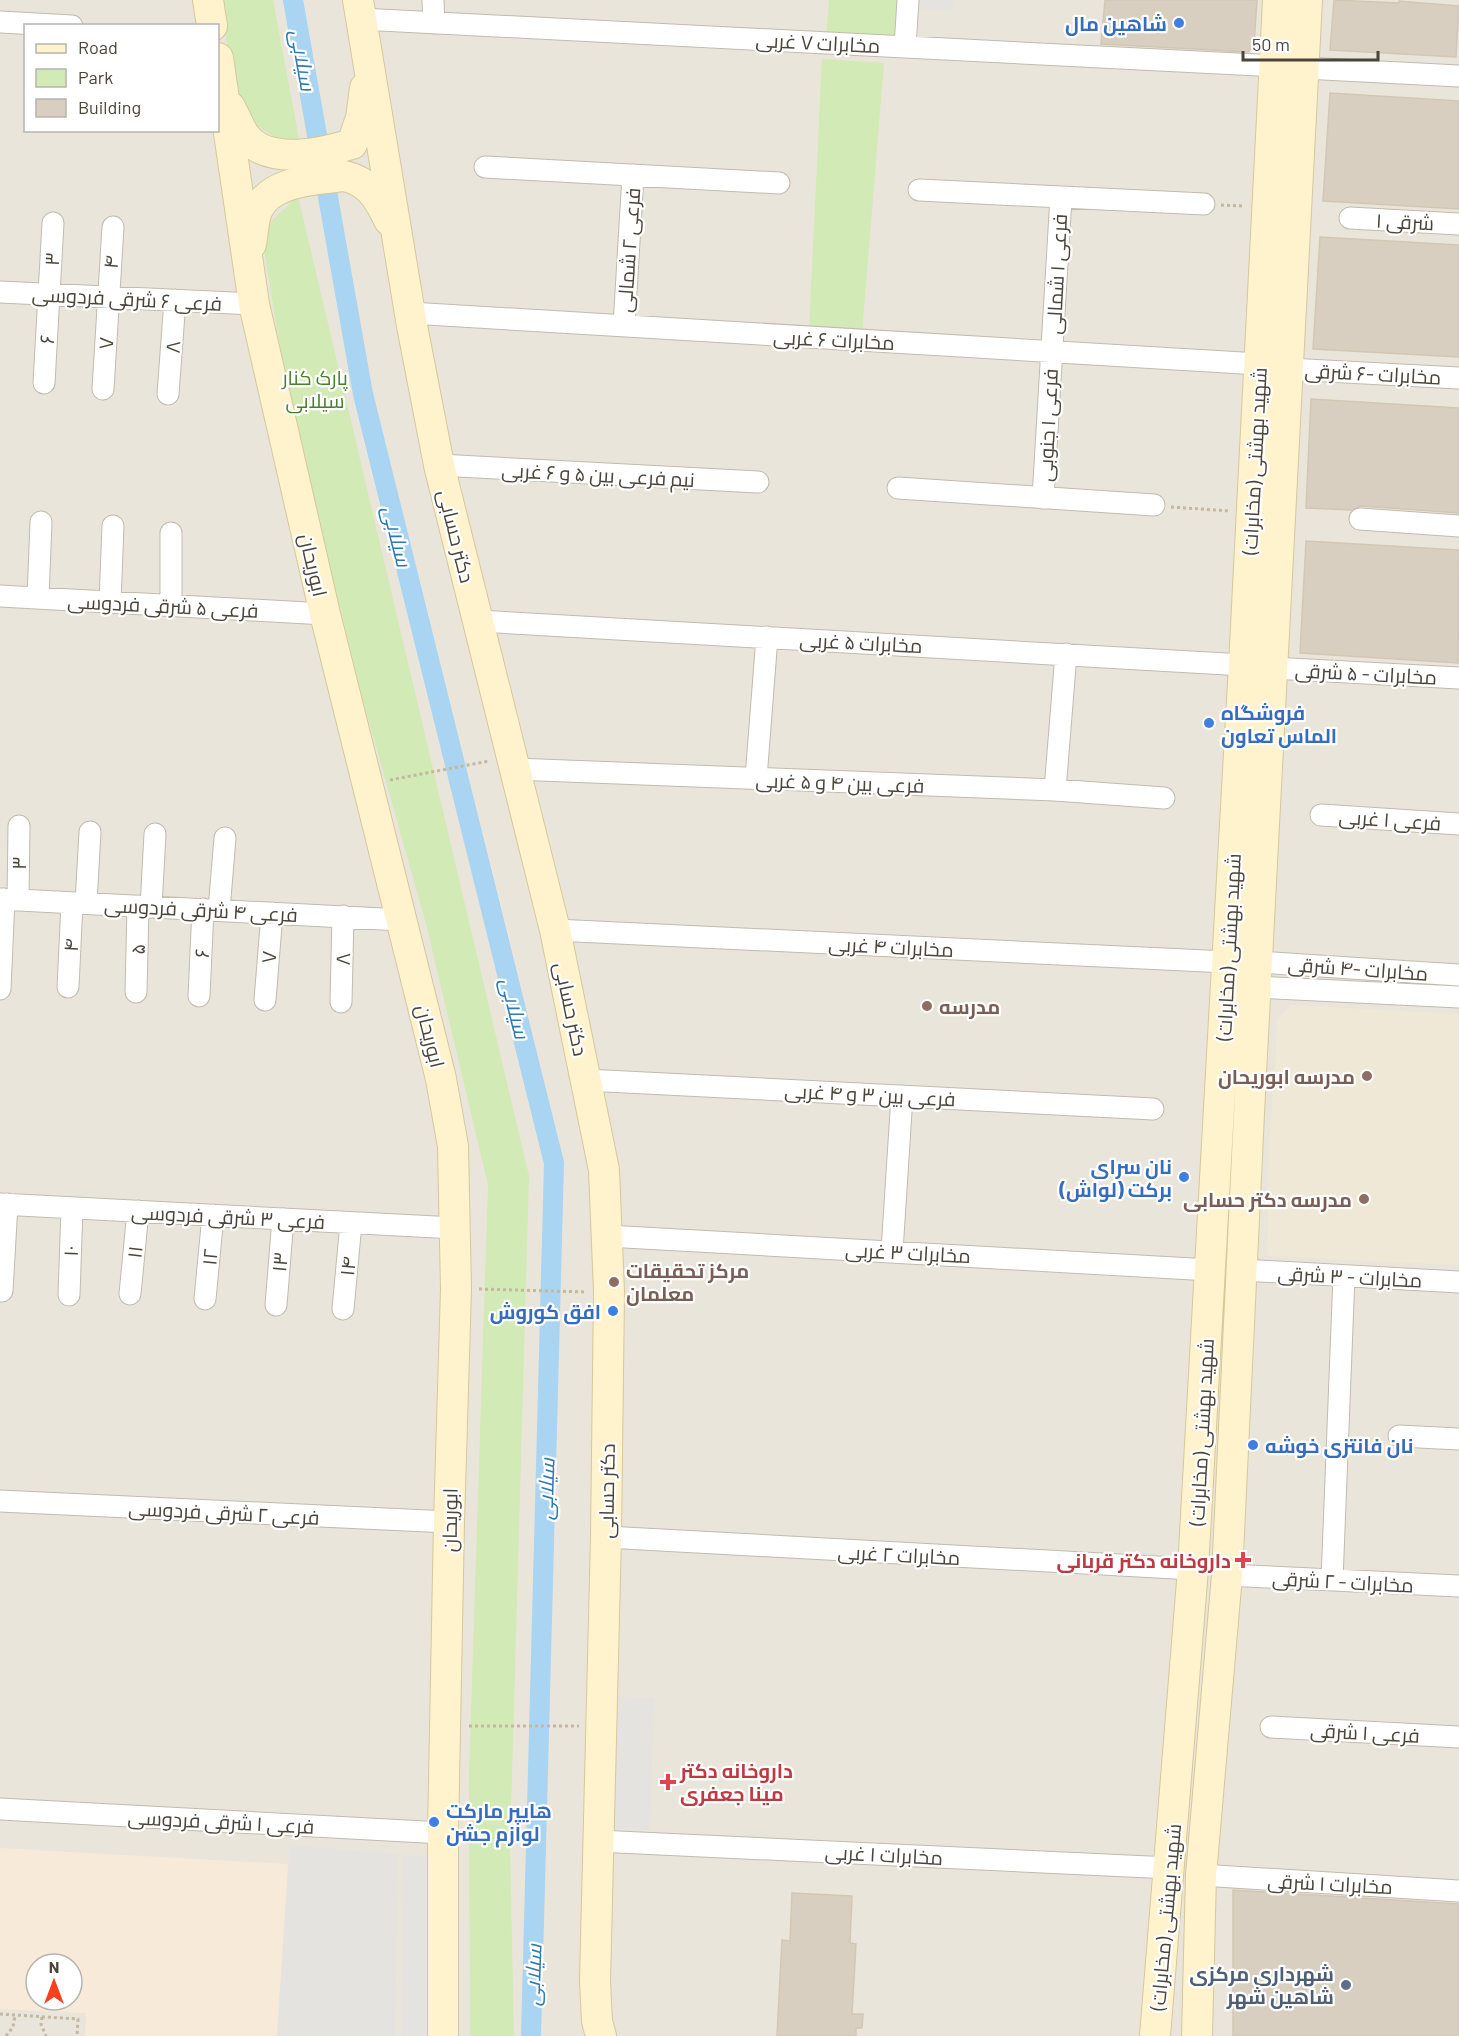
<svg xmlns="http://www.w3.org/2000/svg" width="1459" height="2036" viewBox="0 0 1459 2036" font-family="Barlow,Cairo,sans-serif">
  <rect width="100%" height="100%" fill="#f6f3ec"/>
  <path fill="#eae5da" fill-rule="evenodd" d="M0 0H1459V2036H0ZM26 26H218V130H26ZM36 1964H72V2000H36Z"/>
  <path fill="#f7ead8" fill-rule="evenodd" d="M0 1848 288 1864 277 2036H85L86 2013 0 2009ZM36 1964H72V2000H36Z"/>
  <path fill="#efe8d6" d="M1291 1005 1459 1014V1265L1267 1256 1270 1133 1278 1019Z"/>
  <path fill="#d2eab5" d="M220 0H273L299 139 285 144 258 126 234 88Z
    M829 0H900L897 37 826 36Z
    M822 59 884 63 862 333 809 331Z
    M298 196 529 1176 510 1847 514 2036H470L469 1774 488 1185 426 924 363 700 288 396 264 249 268 224Z"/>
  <path fill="#e5e3e0" d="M909 0H954L953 10 919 9 917 4Z
    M614 1696 654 1698 650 1830 609 1829Z
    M290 1845 398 1854 395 2036H277Z
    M403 1855 433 1857 432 2036H401Z"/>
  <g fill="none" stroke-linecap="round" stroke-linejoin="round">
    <path stroke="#a9d4f2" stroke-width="20" d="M293 0 363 394 554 1163 531 2036"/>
  </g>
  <path fill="#d8cfc1" stroke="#d3c7b4" stroke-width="1.5" d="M1105 0H1257L1254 46 1248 52 1101 44Z
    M1334 0 1399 3V1L1459 6 1456 57 1330 50Z
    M1330 93 1459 101V209L1323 201Z
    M1320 237 1459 245V357L1313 349Z
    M1311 399 1459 408V513L1361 506 1352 510 1306 508Z
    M1306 541 1459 550 1458 663 1300 653Z
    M1233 1890 1459 1904V2036H1233Z
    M792 1893 852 1896 850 1943 856 1944 852 2014H863L862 2028H856V2036H777L782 1940 790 1941Z"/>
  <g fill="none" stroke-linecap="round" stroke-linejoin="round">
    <g stroke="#c2bbae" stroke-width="23">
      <path id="minor" d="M433 0 434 23
        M361 19 1275 66
        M0 22 72 26
        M905 47 908 0
        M1304 68 1459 76
        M485 167 779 183
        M919 190 1204 204
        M1350 218 1459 224
        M0 292 254 304
        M410 313 1259 364
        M624 326 633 175
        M1288 369 1459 378
        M44 383 53 223
        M103 389 113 227
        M168 394 175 300
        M439 465 758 482
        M898 488 1154 505
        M1043 498 1061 197
        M1360 519 1459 526
        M171 533V605
        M0 596 325 614
        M38 598 41 522
        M110 602 113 526
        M478 621 1244 665
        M1272 668 1459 678
        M515 769 1055 790 1164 798
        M756 778 767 637
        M1055 790 1066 654
        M1321 815 1459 824
        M0 899 401 920
        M18 900 19 826
        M86 903 90 832
        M151 907 155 834
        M219 910 225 838
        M555 930 1227 962
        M1258 962 1459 975
        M68 987 72 903
        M1256 987 1459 997
        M0 989 4 899
        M136 992 138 906
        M199 996 203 909
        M265 1000 272 913
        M341 1002 343 916
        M586 1080 1153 1109
        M0 1204 455 1228
        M607 1236 1210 1270
        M892 1251 902 1096
        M1242 1270 1459 1282
        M2 1291 7 1204
        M130 1294 138 1211
        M69 1295 72 1208
        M205 1299 213 1215
        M276 1305 283 1219
        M343 1309 351 1223
        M1399 1436 1459 1439
        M0 1501 449 1522
        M606 1537 1193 1569
        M1227 1575 1459 1586
        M1332 1580 1344 1276
        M1271 1727 1459 1737
        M0 1809 443 1833
        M597 1841 1170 1868
        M1201 1875 1459 1891"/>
    </g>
    <g stroke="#d6c79b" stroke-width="32">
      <path id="secondary" d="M208 0 212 26
        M358 0 412 326 439 465 555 930 604 1170 609 1292 606 1537 595 1981 597 2021 601 2036
        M218 58 254 304 325 614 441 1079 453 1146 456 1289 449 1522 443 1833V2036
        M230 107C235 116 239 127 245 136 268 166 322 153 352 144L361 118 365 88
        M251 244C253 234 253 221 257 211 270 180 316 180 344 176 369 181 379 199 389 220
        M1155 2036 1193 1569 1244 665 1278 0
        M1197 2036 1201 1875 1227 1575 1250 1093 1307 0"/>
    </g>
    <path stroke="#c4b79f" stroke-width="3" stroke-dasharray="3 3" stroke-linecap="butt" d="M1221 205 1244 206
      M1171 507 1230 511
      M390 780 489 761
      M479 1289 587 1292
      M469 1726H579
      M0 2014 78 2019 77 2036
      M42 2017 41 2024 46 2036
      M6 2036 13 2027 15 2015"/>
    <use href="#minor" stroke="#fff" stroke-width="21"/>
    <use href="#secondary" stroke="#fff3cd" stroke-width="30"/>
  </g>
  <g fill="#3f7fe0" stroke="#fff" stroke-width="2">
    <circle cx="1179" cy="23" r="6"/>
    <circle cx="1209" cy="723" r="6"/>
    <circle cx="1184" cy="1177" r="6"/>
    <circle cx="613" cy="1311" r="6"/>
    <circle cx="1253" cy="1445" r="6"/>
    <circle cx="434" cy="1822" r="6"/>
  </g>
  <g fill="#8d6e63" stroke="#fff" stroke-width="2">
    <circle cx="927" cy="1006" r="6"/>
    <circle cx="1367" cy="1076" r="6"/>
    <circle cx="1364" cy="1199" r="6"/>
    <circle cx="614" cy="1282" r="6"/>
  </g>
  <g fill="#e0444e" stroke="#fff" stroke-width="2">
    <path d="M1240 1551h6v6h6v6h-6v6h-6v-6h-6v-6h6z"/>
    <path d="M665 1773h6v6h6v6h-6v6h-6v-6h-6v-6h6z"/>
  </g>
  <circle fill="#5c6f8a" stroke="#fff" stroke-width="2" cx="1346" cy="1985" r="6"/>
  <g text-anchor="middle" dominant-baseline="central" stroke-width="4.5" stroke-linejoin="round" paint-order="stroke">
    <g font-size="20" font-weight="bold" fill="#366cbe" stroke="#fff" text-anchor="end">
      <text x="1167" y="23">شاهین مال</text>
      <text x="1221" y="712" text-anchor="start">فروشگاه<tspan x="1221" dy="23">الماس تعاون</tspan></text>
      <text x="1172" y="1166">نان سرای<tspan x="1172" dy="23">برکت (لواش)</tspan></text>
      <text x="601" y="1311">افق کوروش</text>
      <text x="1265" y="1445" text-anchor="start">نان فانتزی خوشه</text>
      <text x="446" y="1810" text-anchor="start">هایپر مارکت<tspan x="446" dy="23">لوازم جشن</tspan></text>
    </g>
    <g font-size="20" fill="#4b4439" stroke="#fff">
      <text transform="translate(818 42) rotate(3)">مخابرات ۷ غربی</text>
      <text transform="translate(1405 221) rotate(3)">شرقی ۱</text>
      <text transform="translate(628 250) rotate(-86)">فرعی ۲ شمالی</text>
      <text transform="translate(51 259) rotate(-87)">۳</text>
      <text transform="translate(110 262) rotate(-85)">۴</text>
      <text transform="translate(1056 274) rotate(-87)">فرعی ۱ شمالی</text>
      <text transform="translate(127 298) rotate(3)">فرعی ۶ شرقی فردوسی</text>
      <text transform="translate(46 339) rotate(-87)">۶</text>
      <text transform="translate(834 339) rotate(3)">مخابرات ۶ غربی</text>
      <text transform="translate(105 343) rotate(-87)">۷</text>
      <text transform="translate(172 347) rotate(-86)">۸</text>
      <text transform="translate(1373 373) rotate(3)">مخابرات -۶ شرقی</text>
      <text transform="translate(1047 425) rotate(-87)">فرعی ۱ جنوبی</text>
      <text transform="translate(1254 461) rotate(-87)">شهید بهشتی (مخابرات)</text>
      <text transform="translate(598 474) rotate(3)">نیم فرعی بین ۵ و ۶ غربی</text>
      <text transform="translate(457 536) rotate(76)">دکتر حسابی</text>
      <text transform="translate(314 565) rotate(77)">ابوریحان</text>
      <text transform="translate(163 605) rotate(3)">فرعی ۵ شرقی فردوسی</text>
      <text transform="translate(861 642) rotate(3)">مخابرات ۵ غربی</text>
      <text transform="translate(1366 673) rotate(3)">مخابرات - ۵ شرقی</text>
      <text transform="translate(840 782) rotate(2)">فرعی بین ۴ و ۵ غربی</text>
      <text transform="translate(1390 819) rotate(4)">فرعی ۱ غربی</text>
      <text transform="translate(18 863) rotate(-89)">۳</text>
      <text transform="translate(201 909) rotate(3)">فرعی ۴ شرقی فردوسی</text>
      <text transform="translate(70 945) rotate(-87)">۴</text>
      <text transform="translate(891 946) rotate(3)">مخابرات ۴ غربی</text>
      <text transform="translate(1228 947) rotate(-87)">شهید بهشتی (مخابرات)</text>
      <text transform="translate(137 949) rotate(-88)">۵</text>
      <text transform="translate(201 953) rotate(-87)">۶</text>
      <text transform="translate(268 957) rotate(-86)">۷</text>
      <text transform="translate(342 959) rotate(-88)">۸</text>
      <text transform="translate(1358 968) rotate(4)">مخابرات -۴ شرقی</text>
      <text transform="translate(572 1009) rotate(78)">دکتر حسابی</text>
      <text transform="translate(431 1036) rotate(76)">ابوریحان</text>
      <text transform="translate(870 1094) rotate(3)">فرعی بین ۳ و ۴ غربی</text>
      <text transform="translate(228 1216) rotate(3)">فرعی ۳ شرقی فردوسی</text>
      <text transform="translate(70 1251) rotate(-88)">۱۰</text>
      <text transform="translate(134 1252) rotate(-84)">۱۱</text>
      <text transform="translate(908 1252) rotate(3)">مخابرات ۳ غربی</text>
      <text transform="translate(209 1257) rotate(-85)">۱۲</text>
      <text transform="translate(279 1262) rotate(-85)">۱۳</text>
      <text transform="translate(347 1266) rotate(-85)">۱۴</text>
      <text transform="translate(1350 1276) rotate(3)">مخابرات - ۳ شرقی</text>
      <text transform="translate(1201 1432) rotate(-87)">شهید بهشتی (مخابرات)</text>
      <text transform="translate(606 1491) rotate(-89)">دکتر حسابی</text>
      <text transform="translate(224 1512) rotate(3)">فرعی ۲ شرقی فردوسی</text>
      <text transform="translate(449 1520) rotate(-89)">ابوریحان</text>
      <text transform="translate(899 1554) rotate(3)">مخابرات ۲ غربی</text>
      <text transform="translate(1343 1581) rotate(3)">مخابرات - ۲ شرقی</text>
      <text transform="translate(1365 1732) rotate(3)">فرعی ۱ شرقی</text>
      <text transform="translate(221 1821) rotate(3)">فرعی ۱ شرقی فردوسی</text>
      <text transform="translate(884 1854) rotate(3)">مخابرات ۱ غربی</text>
      <text transform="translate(1330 1883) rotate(3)">مخابرات ۱ شرقی</text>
      <text transform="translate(1165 1917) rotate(-85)">شهید بهشتی (مخابرات)</text>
    </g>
    <g font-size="20" fill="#4a7f2a" stroke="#fff">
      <text x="315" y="377">پارک کنار<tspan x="315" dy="23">سیلابی</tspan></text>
    </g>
    <g font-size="20" font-weight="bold" fill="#785e54" stroke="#fff" text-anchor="start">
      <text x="939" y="1006">مدرسه</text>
      <text x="1355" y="1076" text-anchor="end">مدرسه ابوریحان</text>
      <text x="1352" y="1199" text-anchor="end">مدرسه دکتر حسابی</text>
      <text x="626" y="1270">مرکز تحقیقات<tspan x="626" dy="23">معلمان</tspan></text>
    </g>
    <g font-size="20" font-weight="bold" fill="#be3a42" stroke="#fff" text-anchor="end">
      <text x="1231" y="1560">داروخانه دکتر قربانی</text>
      <text x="680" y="1770" text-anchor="start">داروخانه دکتر<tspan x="680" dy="23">مینا جعفری</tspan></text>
    </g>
    <g font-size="20" font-weight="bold" fill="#4e5e75" stroke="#fff" text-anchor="end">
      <text x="1334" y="1973">شهرداری مرکزی<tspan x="1334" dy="23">شاهین شهر</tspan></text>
    </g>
    <g font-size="21" font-style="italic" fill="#2e7ab2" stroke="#fff">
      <text transform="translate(304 60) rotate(80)">سیلابی</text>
      <text transform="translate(398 536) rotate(76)">سیلابی</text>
      <text transform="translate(516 1008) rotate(76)">سیلابی</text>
      <text transform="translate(545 1489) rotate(-88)">سیلابی</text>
      <text transform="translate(532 1975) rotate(-88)">سیلابی</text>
    </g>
  </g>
  <rect x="24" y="24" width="195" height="108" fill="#ffffff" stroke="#b7b4b0" stroke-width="1.5"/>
  <rect x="36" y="44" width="30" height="9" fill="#fff3cd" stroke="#b7b4b0" stroke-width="1.5"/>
  <text x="78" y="54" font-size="18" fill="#4b4439">Road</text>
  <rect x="36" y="69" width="30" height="18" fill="#d2eab5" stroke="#b7b4b0" stroke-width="1.5"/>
  <text x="78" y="84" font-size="18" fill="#4b4439">Park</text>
  <rect x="36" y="99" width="30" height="18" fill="#d8cfc1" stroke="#b7b4b0" stroke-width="1.5"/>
  <text x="78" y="114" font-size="18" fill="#4b4439">Building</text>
  <g transform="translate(54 1982)"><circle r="28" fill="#ffffff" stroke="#b7b4b0" stroke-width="1.5"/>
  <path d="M0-4.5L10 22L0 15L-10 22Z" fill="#fc3f1d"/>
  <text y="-9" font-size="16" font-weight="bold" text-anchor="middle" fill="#4b4439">N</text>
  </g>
  <path d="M1243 51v9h135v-9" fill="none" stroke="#4b4439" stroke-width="3"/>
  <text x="1252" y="51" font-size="18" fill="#4b4439" stroke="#ffffff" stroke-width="4.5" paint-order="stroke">50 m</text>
</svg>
